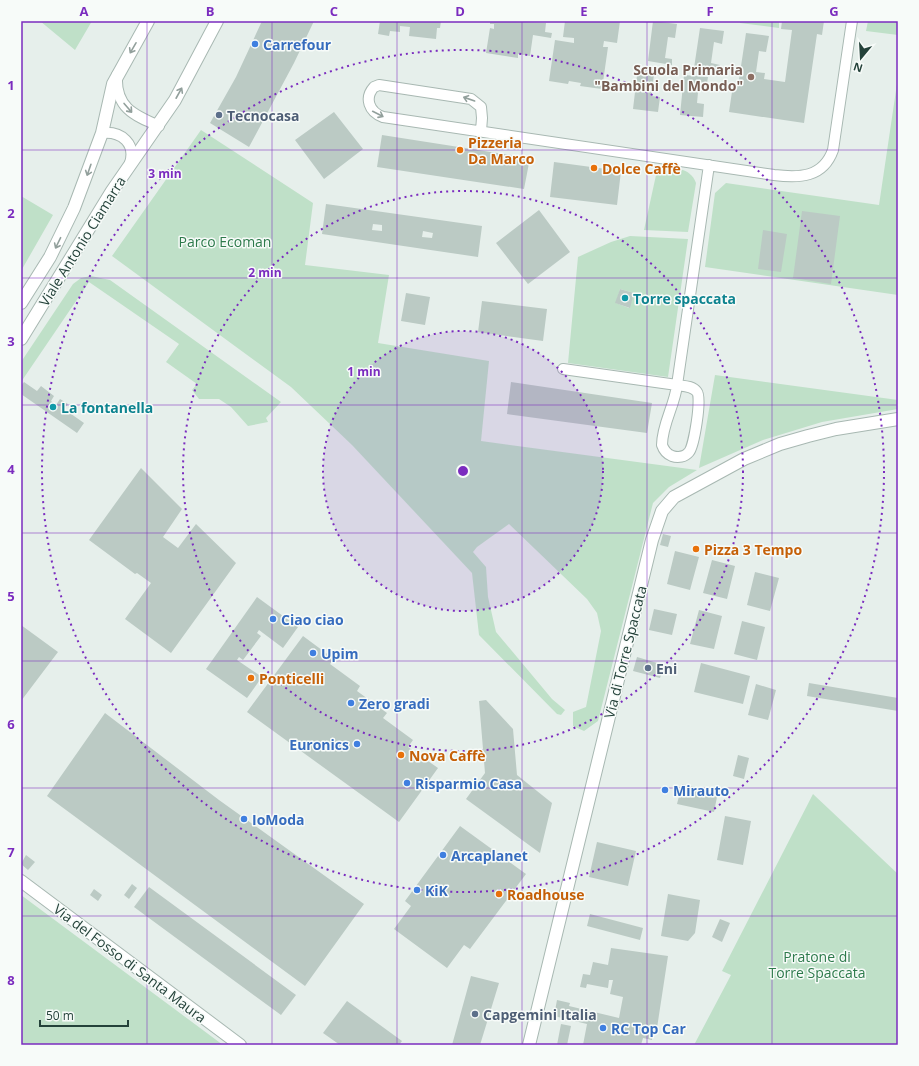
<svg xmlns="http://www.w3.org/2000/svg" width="919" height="1066" viewBox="0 0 919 1066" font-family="'Open Sans',sans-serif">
  <rect width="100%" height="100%" fill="#e6efeb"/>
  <path fill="#bfe0c8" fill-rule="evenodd" d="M40 21H92L75 50Z
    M740 21H779V28L740 23Z
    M868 21H898V35L866 31Z
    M898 77V295L705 267 715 193 726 183 879 205Z
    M201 130 313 203 305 265 389 275 378 343 489 361 481 441 697 470 669 487 653 503 598 721 584 731 573 726V712L586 707 601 631 597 613 587 599 509 524 477 547 473 552 486 567 488 597 496 632 552 699 565 710 561 715 557 714 479 635 472 573 352 445 291 387 112 256Z
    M658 166C672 168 691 167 696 183L688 232 644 230Z
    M21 196 53 215 21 271Z
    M630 236 688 239 668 377 568 363 578 257 611 242ZM620 289 634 293 629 308 616 303Z
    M91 276 110 280 281 402 266 418 268 422 248 426 231 407 219 399H199L192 390 197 384 166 362 179 344 89 282 21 382V362L73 284 81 278Z
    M715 375 898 400V409L822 422 763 440 699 468Z
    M813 794 898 874V1045H694L731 975 722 971Z
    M21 895 223 1045H21Z"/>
  <path fill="#bbcac4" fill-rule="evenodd" d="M262 21H314L294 63 249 147 210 123 236 77Z
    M380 21H441L440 28H437L436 39 409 36 410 27 400 26V32L390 31 389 36 378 34Z
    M490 21 546 23 545 32 552 33 551 38 533 35 530 56 518 54V58L486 53 490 28 494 29V24H490Z
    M565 21H620L617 43 604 41 603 47H608L602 89 580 86 581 83 569 81 568 84 549 81 555 40 574 43V38L563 37Z
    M653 21 677 24 675 38 668 37 665 58 672 59V65L648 61Z
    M782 21H824L822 35 817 34 804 123 729 112 733 85 738 86 746 33 769 36 766 52 759 51 756 72 765 73 764 79 785 82 792 30 781 29Z
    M700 28 724 31 722 44 714 42 711 63 720 65 719 71 694 68Z
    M638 67 663 70 662 76 654 75 651 96 660 97 658 112 633 109Z
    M684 75 708 77 707 83 699 82 697 103 704 104 703 117 680 115Z
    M334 112 363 149 324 179 295 140Z
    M382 135 530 158 524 189 377 167Z
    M554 162 621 171 617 205 550 197Z
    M326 204 482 226 478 257 322 234ZM373 224 382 225V231L372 230ZM423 231 433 233 432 238 422 237Z
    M539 210 570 252 528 284 496 243Z
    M802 211 840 216 831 284 793 278Z
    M763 230 787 234 781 272 758 269Z
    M620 289 634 293 630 308 615 303Z
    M406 293 430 297 425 325 401 321Z
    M482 301 547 309 543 341 478 332Z
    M24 382 37 391 41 386 54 396 51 401 56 405 60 399 68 404 64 409 84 423 77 433 21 394V386Z
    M511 382 652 403 647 433 507 414Z
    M141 468 182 509 163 537 178 548 196 524 236 563 171 653 125 619 151 583 137 573 135 574 89 540Z
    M663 534 671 536 668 547 660 545Z
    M675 551 699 557 690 590 667 584Z
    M712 560 735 566 727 599 703 593Z
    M755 572 779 578 770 611 747 605Z
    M257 597 298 627 283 648 259 630 257 633 261 636 243 660 239 657 237 660 262 677 247 698 206 669Z
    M654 609 677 614 672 635 649 630Z
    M699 610 722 616 714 649 690 644Z
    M742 621 765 627 757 660 734 654Z
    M21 625 58 652 21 701Z
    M303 636 334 659 330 664 360 686 357 691 387 713 383 718 413 740 408 747 438 768 399 822 247 712Z
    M637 657 664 665 660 678 633 671Z
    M701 663 750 676 743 704 694 692Z
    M809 683 898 698V711L807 696Z
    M756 684 776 690 768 720 748 715Z
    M486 700 513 729 517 775 552 803 540 853 466 799 485 773 479 701Z
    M105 713 219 800 364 904 305 986 47 796Z
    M738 755 749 758 744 779 733 776Z
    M682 784 718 792 714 812 677 804Z
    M725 816 751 821 743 865 717 860Z
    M460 826 526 874 470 949 464 945 447 968 394 929 411 906 405 901Z
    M597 842 636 851 628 886 589 877Z
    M26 855 35 862 28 870 21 864Z
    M132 884 137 888 129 899 124 895Z
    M149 887 296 995 281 1015 134 907Z
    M94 889 102 895 98 901 90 895Z
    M668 894 700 900 695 933 688 941 661 936Z
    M590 914 643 928 640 940 587 926Z
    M720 919 730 923 722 942 712 937Z
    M611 948 668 956 657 1028H653L652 1040 643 1038 641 1045H583L587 1024 554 1016 557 1000 570 1003 569 1006 619 1018 623 997 610 994 613 980H609L608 988 587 984 586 988 580 987 583 974 590 975 593 962 608 965Z
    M471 976 499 983 480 1045H452Z
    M347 1001 402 1041 399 1045H340L323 1033Z
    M561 1024 571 1026 567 1045H557Z"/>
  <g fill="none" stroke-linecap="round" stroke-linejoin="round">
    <g stroke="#a8b8b2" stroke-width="12">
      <path id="minor" d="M117 75C115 107 133 115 159 126
        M481 131 482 118 481 107 471 99 379 85 374 87C364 98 369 112 383 117L774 175C799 178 823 178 833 150L852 21
        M102 133C122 131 136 144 130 163
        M563 369 677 385 709 165
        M677 385C684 386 693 386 697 392 702 398 694 446 689 452 685 457 678 458 672 456 667 454 664 451 662 445 662 424 675 405 677 385Z"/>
    </g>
    <g stroke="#a8b8b2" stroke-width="14">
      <path id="tertiary" d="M21 303 50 257 74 208 102 133 113 84 148 21
        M21 339 112 191 175 100 217 21
        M21 881 240 1045
        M529 1045 652 540 662 511 674 497 744 459 780 444 808 436 836 429 898 419"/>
    </g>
    <use href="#minor" stroke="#fff" stroke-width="10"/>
    <use href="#tertiary" stroke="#fff" stroke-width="12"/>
  </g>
  <defs><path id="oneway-shaft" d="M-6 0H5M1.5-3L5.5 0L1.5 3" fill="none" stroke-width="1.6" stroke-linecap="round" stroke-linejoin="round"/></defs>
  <g stroke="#92a09c">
    <use href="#oneway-shaft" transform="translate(133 48) rotate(120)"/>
    <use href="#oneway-shaft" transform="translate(179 93) rotate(-61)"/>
    <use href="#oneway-shaft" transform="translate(469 99) rotate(-161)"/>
    <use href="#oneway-shaft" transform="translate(128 108) rotate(49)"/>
    <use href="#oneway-shaft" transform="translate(378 114) rotate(27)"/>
    <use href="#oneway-shaft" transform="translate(89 170) rotate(109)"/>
    <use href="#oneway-shaft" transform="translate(58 243) rotate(116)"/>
  </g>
  <path fill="none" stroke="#7b2cbf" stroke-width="1" stroke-opacity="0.55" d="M147 21V1045M272 21V1045M397 21V1045M522 21V1045M647 21V1045M772 21V1045M21 150H898M21 278H898M21 405H898M21 533H898M21 661H898M21 788H898M21 916H898"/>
  <circle cx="463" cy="471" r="140" fill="#7b2cbf" fill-opacity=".12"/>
  <g fill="none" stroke="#7b2cbf" stroke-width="2" stroke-dasharray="2 4">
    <circle cx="463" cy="471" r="140"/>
    <circle cx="463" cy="471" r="280"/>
    <circle cx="463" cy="471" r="421"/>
  </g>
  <g fill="#3f7fe0" stroke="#f7fbf9" stroke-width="1.5">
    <circle cx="255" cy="44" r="4"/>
    <circle cx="273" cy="619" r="4"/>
    <circle cx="313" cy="653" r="4"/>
    <circle cx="351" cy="703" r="4"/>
    <circle cx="357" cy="744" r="4"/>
    <circle cx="407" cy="783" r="4"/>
    <circle cx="665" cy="790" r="4"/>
    <circle cx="244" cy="819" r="4"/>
    <circle cx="443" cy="855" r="4"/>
    <circle cx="417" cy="890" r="4"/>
    <circle cx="603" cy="1028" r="4"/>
  </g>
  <circle fill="#8d6e63" stroke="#f7fbf9" stroke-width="1.5" cx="751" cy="77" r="4"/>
  <g fill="#5c6f8a" stroke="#f7fbf9" stroke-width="1.5">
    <circle cx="219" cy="115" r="4"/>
    <circle cx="648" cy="668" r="4"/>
    <circle cx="475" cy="1014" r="4"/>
  </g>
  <g fill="#e8710a" stroke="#f7fbf9" stroke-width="1.5">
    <circle cx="460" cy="150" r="4"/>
    <circle cx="594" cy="168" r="4"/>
    <circle cx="696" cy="549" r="4"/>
    <circle cx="251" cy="678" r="4"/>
    <circle cx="401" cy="755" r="4"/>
    <circle cx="499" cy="894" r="4"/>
  </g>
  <g fill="#0f9aa8" stroke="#f7fbf9" stroke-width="1.5">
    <circle cx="625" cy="298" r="4"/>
    <circle cx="53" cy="407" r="4"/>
  </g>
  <g text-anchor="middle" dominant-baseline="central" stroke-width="3" stroke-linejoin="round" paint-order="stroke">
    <g font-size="14" font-weight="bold" fill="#366cbe" stroke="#f7fbf9" text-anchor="start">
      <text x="263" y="44">Carrefour</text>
      <text x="281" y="619">Ciao ciao</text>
      <text x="321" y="653">Upim</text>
      <text x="359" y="703">Zero gradi</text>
      <text x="349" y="744" text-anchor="end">Euronics</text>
      <text x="415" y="783">Risparmio Casa</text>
      <text x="673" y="790">Mirauto</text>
      <text x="252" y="819">IoModa</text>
      <text x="451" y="855">Arcaplanet</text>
      <text x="425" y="890">KiK</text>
      <text x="611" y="1028">RC Top Car</text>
    </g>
    <g font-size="14" font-weight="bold" fill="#785e54" stroke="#f7fbf9" text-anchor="end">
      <text x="743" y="69">Scuola Primaria<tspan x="743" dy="16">"Bambini del Mondo"</tspan></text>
    </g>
    <g font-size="14" font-weight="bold" fill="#4e5e75" stroke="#f7fbf9" text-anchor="start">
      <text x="227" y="115">Tecnocasa</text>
      <text x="656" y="668">Eni</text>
      <text x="483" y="1014">Capgemini Italia</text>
    </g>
    <g font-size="14" font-weight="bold" fill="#c56008" stroke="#f7fbf9" text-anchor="start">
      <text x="468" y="142">Pizzeria<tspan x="468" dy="16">Da Marco</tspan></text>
      <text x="602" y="168">Dolce Caffè</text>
      <text x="704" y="549">Pizza 3 Tempo</text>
      <text x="259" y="678">Ponticelli</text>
      <text x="409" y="755">Nova Caffè</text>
      <text x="507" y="894">Roadhouse</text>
    </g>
    <g font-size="14" fill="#24423a" stroke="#f7fbf9">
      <text transform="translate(82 241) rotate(-58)">Viale Antonio Ciamarra</text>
      <text transform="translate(625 652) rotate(-76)">Via di Torre Spaccata</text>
      <text transform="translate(130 963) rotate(37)">Via del Fosso di Santa Maura</text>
    </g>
    <g font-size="14" fill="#2d7a4b" stroke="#f7fbf9">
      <text x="225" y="241">Parco Ecoman</text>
      <text x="817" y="956">Pratone di<tspan x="817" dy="16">Torre Spaccata</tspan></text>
    </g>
    <g font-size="14" font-weight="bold" fill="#0d838f" stroke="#f7fbf9" text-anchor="start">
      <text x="633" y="298">Torre spaccata</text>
      <text x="61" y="407">La fontanella</text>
    </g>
  </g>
  <circle cx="463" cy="471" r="6" fill="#7b2cbf" stroke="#f7fbf9" stroke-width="2"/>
  <g font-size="12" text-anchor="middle" font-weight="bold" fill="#7b2cbf" stroke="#f7fbf9" stroke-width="3" stroke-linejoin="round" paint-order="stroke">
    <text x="165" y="178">3 min</text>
    <text x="265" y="277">2 min</text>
    <text x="364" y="376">1 min</text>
  </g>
  <rect width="919" height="1066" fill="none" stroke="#f7fbf9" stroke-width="44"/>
  <g transform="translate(861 58) rotate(198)" stroke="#f7fbf9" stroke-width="3" paint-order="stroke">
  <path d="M0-3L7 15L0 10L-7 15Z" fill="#24423a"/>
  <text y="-6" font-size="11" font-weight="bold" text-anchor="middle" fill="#24423a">N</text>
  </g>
  <path d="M40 1020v6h88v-6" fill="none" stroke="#24423a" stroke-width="2"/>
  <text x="46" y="1020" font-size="12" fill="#24423a" stroke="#f7fbf9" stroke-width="3" paint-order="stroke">50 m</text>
  <rect x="22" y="22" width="875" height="1022" fill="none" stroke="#7b2cbf" stroke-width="1.5"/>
  <g font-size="13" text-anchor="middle" font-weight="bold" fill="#7b2cbf">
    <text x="84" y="16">A</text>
    <text x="210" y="16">B</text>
    <text x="334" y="16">C</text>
    <text x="460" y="16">D</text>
    <text x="584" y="16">E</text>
    <text x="710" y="16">F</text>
    <text x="834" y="16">G</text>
    <text x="11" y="90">1</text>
    <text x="11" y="218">2</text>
    <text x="11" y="346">3</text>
    <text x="11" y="474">4</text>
    <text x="11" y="601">5</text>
    <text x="11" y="729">6</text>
    <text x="11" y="857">7</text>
    <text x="11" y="985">8</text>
  </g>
</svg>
